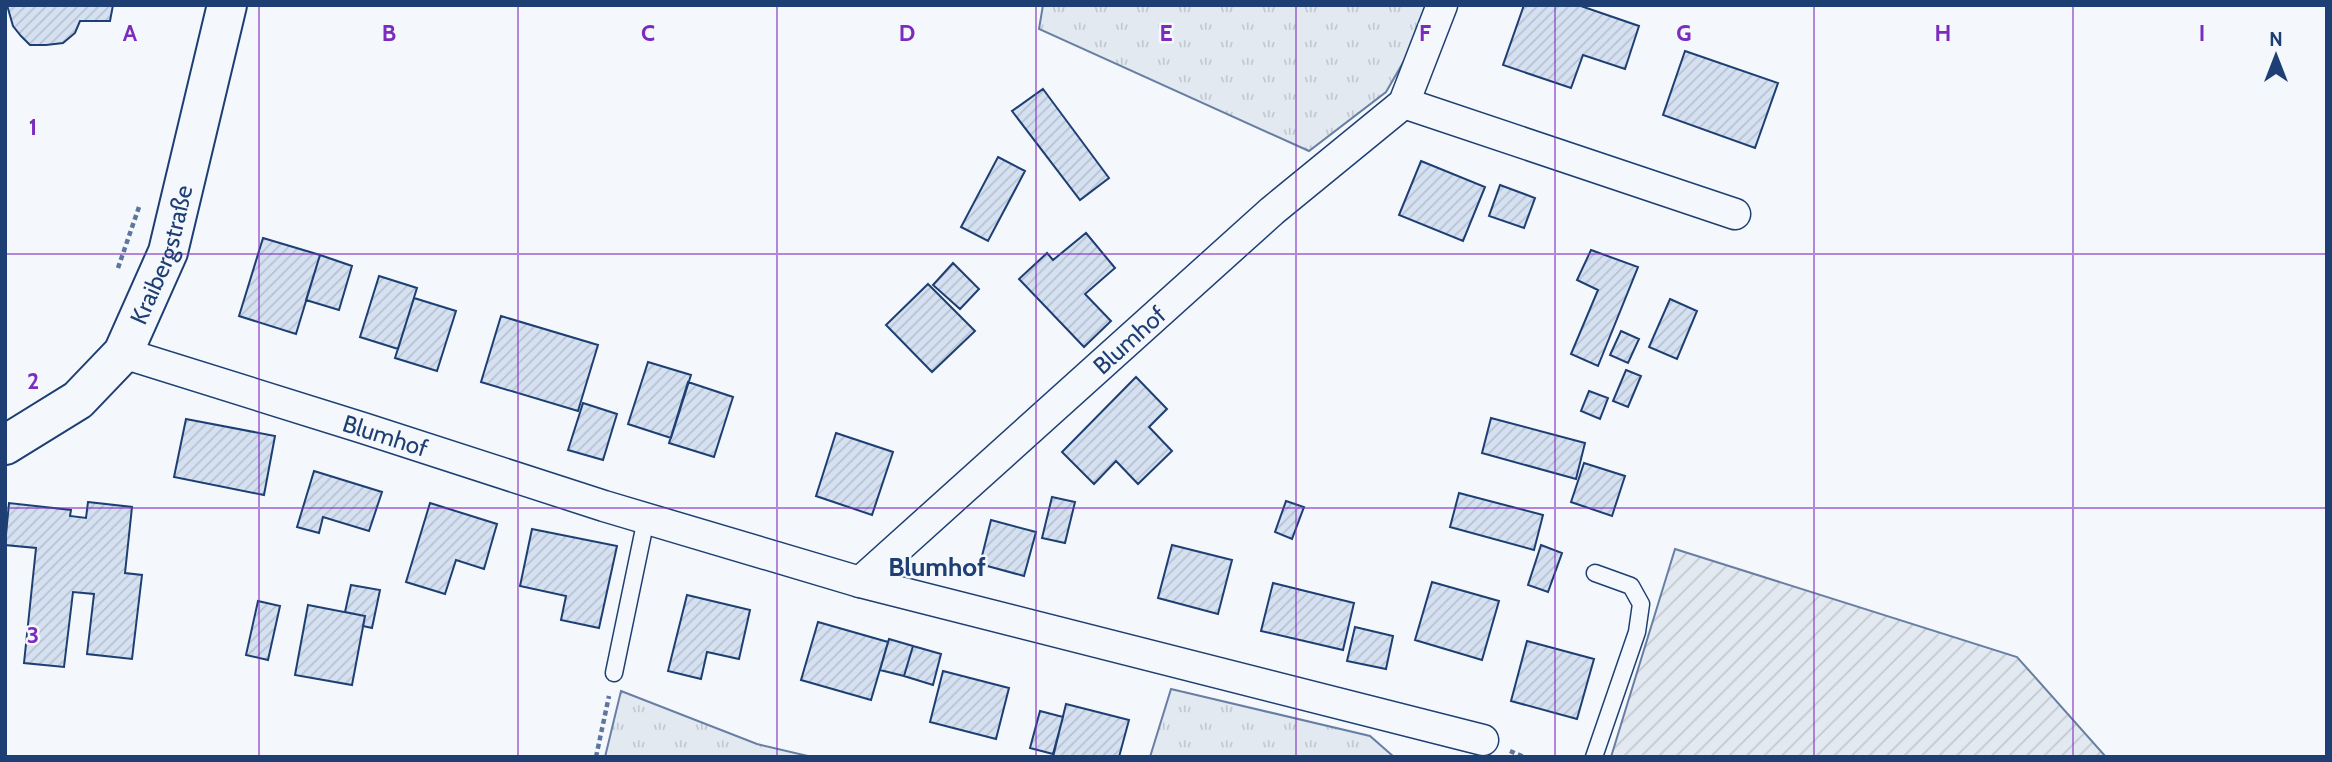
<svg xmlns="http://www.w3.org/2000/svg" width="2332" height="762" viewBox="0 0 2332 762" font-family="Cabin,sans-serif">
  <defs>
    <pattern id="grass-tufts" width="24" height="20" patternUnits="userSpaceOnUse" patternTransform="scale(1.75)"><rect width="24" height="20" fill="#e3e9f0"/><path d="M3 7l-1-3M5 7V3M7 7l1-3M15 17l-1-3M17 17v-4M19 17l1-3" fill="none" stroke="#c2c9d1"/></pattern>
    <pattern id="garden-furrows" width="10" height="10" patternUnits="userSpaceOnUse" patternTransform="scale(1.75)"><rect width="10" height="10" fill="#e3e9f0"/><path d="M-1 1l2-2M0 10L10 0M9 11l2-2" fill="none" stroke="#c2c9d1"/></pattern>
    <pattern id="building-hatch" width="6" height="6" patternUnits="userSpaceOnUse" patternTransform="scale(1.75)"><rect width="6" height="6" fill="#d5e0f0"/><path d="M-1 1l2-2M0 6l6-6M5 7l2-2" fill="none" stroke="#b6c1d1"/></pattern>
  </defs>
  <rect width="100%" height="100%" fill="#f4f7fb"/>
  <path fill="url(#grass-tufts)" stroke="#687fa3" stroke-width="2" d="M1043 5H1432L1423 28 1386 92 1309 151 1039 29Z
    M1171 689 1370 736 1394 757H1150Z
    M621 691 757 744 812 757H605Z"/>
  <path fill="url(#garden-furrows)" stroke="#687fa3" stroke-width="2" d="M1675 549 2017 657 2106 757H1611Z"/>
  <path fill="url(#building-hatch)" stroke="#1d3f73" stroke-width="2" d="M7 5H113L110 21H80L75 33 63 43 46 45H30L21 36 13 26Z
    M1524 5H1578L1639 26 1625 69 1583 55 1571 88 1503 65Z
    M1685 51 1778 83 1755 148 1663 115Z
    M1043 89 1109 178 1080 200 1012 111Z
    M998 157 1025 171 988 241 961 227Z
    M1421 161 1485 187 1463 241 1399 215Z
    M1500 185 1535 198 1524 228 1489 216Z
    M1086 233 1115 268 1085 294 1111 321 1084 347 1019 279 1047 253 1053 260Z
    M263 238 320 255 296 334 239 316Z
    M1591 250 1638 267 1598 366 1571 354 1598 290 1577 280Z
    M320 255 352 266 339 310 306 300Z
    M953 263 979 289 960 309 933 285Z
    M379 276 417 288 398 349 360 337Z
    M928 284 975 331 932 372 886 325Z
    M414 298 456 311 437 371 395 358Z
    M1670 299 1697 311 1677 359 1649 347Z
    M501 316 598 345 578 411 481 382Z
    M1621 331 1639 339 1628 363 1610 355Z
    M648 362 691 375 671 438 628 424Z
    M1626 370 1641 376 1628 407 1613 401Z
    M1136 377 1167 409 1149 427 1172 451 1138 484 1116 461 1094 484 1062 452Z
    M688 382 733 397 714 457 669 443Z
    M1589 391 1608 398 1600 419 1581 411Z
    M583 403 617 414 603 460 568 450Z
    M1491 418 1585 443 1576 479 1482 453Z
    M186 419 275 436 264 495 174 477Z
    M836 433 893 452 872 515 816 496Z
    M1584 463 1625 476 1612 516 1571 502Z
    M314 471 382 492 369 531 323 517 319 533 297 527Z
    M1459 493 1543 515 1534 550 1450 527Z
    M1052 497 1075 502 1065 543 1042 538Z
    M1286 501 1304 507 1292 539 1275 532Z
    M88 502 132 507 125 573 142 575 132 659 87 654 94 594 73 592 64 667 24 663 36 548 5 545 9 503 71 510 70 516 86 518Z
    M430 503 497 524 484 569 456 560 445 594 406 582Z
    M991 520 1036 532 1024 576 980 564Z
    M532 529 617 546 599 628 561 620 566 596 520 586Z
    M1172 545 1232 560 1218 614 1158 598Z
    M1541 545 1562 553 1548 592 1528 585Z
    M1432 582 1499 601 1482 660 1415 640Z
    M1273 583 1354 603 1343 650 1261 631Z
    M351 585 380 590 372 628 363 626 365 616 345 612Z
    M687 595 750 610 739 659 707 652 701 679 668 671Z
    M258 601 280 606 268 660 246 655Z
    M308 605 365 616 352 685 295 675Z
    M818 622 888 642 871 700 801 680Z
    M1355 627 1393 636 1386 669 1347 661Z
    M889 639 913 646 904 676 880 670Z
    M1527 641 1594 659 1577 719 1511 701Z
    M913 646 941 654 933 685 904 676Z
    M943 671 1009 688 996 739 930 722Z
    M1066 704 1129 720 1119 757H1053Z
    M1040 711 1063 717 1053 754 1030 748Z"/>
  <g fill="none" stroke-linecap="round" stroke-linejoin="round">
    <g stroke="#1d3f73" stroke-width="19">
      <path id="lane" d="M614 673 646 519
        M1594 757 1637 632 1641 604 1631 586 1595 573"/>
    </g>
    <g stroke="#1d3f73" stroke-width="33">
      <g id="street">
        <path d="M1404 103 1735 214"/>
        <path id="s1" d="M123 353 363 428 604 506 860 582 1483 740"/>
        <path id="s2" d="M860 582 1272 211 1404 103 1442 5"/>
      </g>
    </g>
    <g stroke="#1d3f73" stroke-width="42">
      <g id="secondary">
        <path id="s3" d="M5 445 78 400 123 353 168 252 227 5"/>
      </g>
    </g>
    <path stroke="#5e769c" stroke-width="4.5" stroke-dasharray="5 3.5" stroke-linecap="butt" d="M118 268 139 207
      M1510 751 1524 757
      M596 757 609 696"/>
    <use href="#lane" stroke="#f4f7fb" stroke-width="16"/>
    <use href="#street" stroke="#f4f7fb" stroke-width="30"/>
    <use href="#secondary" stroke="#f4f7fb" stroke-width="38"/>
  </g>
  <path fill="none" stroke="#7b2cbf" stroke-width="2" stroke-opacity="0.55" d="M259 5V757M518 5V757M777 5V757M1036 5V757M1296 5V757M1555 5V757M1814 5V757M2073 5V757M5 254H2327M5 508H2327"/>
  <g text-anchor="middle" dominant-baseline="central" stroke-width="5" stroke-linejoin="round" paint-order="stroke">
    <g font-size="24" fill="#1d3f73" stroke="#f4f7fb">
      <text stroke="none"><textPath href="#s3" startOffset="257">Kraibergstraße</textPath></text>
      <text stroke="none"><textPath href="#s2" startOffset="362">Blumhof</textPath></text>
      <text stroke="none"><textPath href="#s1" startOffset="275">Blumhof</textPath></text>
    </g>
    <g font-size="26" font-weight="bold" fill="#1d3f73" stroke="#f4f7fb">
      <text x="937" y="567">Blumhof</text>
    </g>
  </g>
  <g font-size="23" text-anchor="middle" font-weight="bold" fill="#7b2cbf" stroke="#f4f7fb" stroke-width="5" stroke-linejoin="round" paint-order="stroke">
    <text x="130" y="41">A</text>
    <text x="389" y="41">B</text>
    <text x="648" y="41">C</text>
    <text x="907" y="41">D</text>
    <text x="1166" y="41">E</text>
    <text x="1425" y="41">F</text>
    <text x="1684" y="41">G</text>
    <text x="1943" y="41">H</text>
    <text x="2202" y="41">I</text>
    <text x="33" y="135">1</text>
    <text x="33" y="389">2</text>
    <text x="33" y="643">3</text>
  </g>
  <rect width="2332" height="762" fill="none" stroke="#1d3f73" stroke-width="14"/>
  <g transform="translate(2276 56)" stroke="#f4f7fb" stroke-width="5" paint-order="stroke">
  <path d="M0-5L12 26L0 18L-12 26Z" fill="#1d3f73"/>
  <text y="-10" font-size="19" font-weight="bold" text-anchor="middle" fill="#1d3f73">N</text>
  </g>
</svg>
